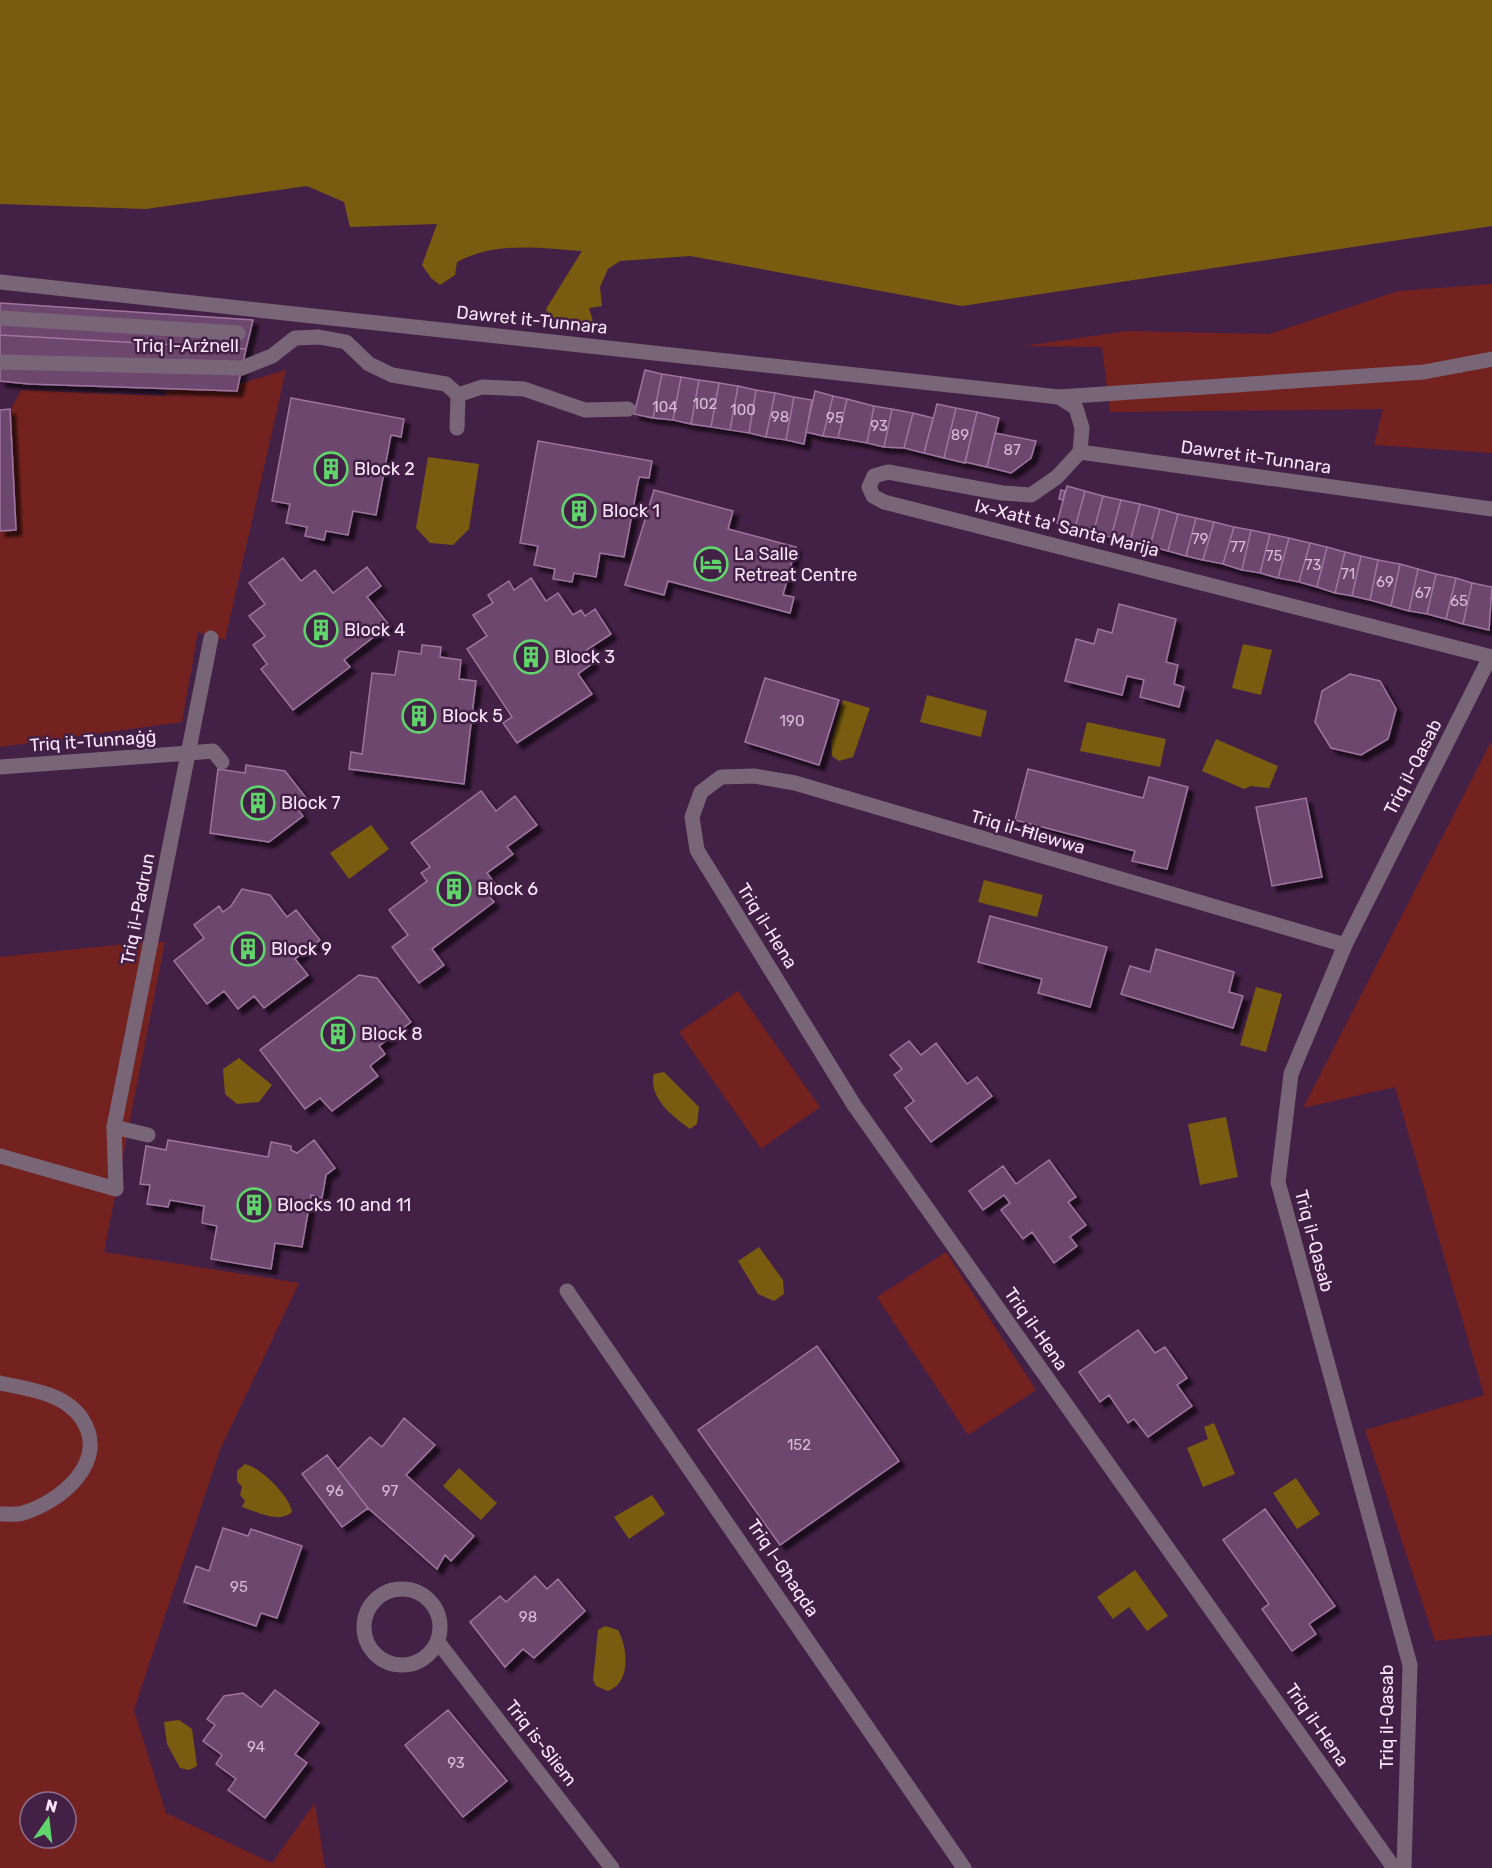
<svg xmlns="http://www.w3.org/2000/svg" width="1492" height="1868" viewBox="0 0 1492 1868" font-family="Rubik,sans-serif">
  <defs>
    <filter id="shadow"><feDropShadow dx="5.5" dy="5.5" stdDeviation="1.5" flood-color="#0009"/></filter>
  </defs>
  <rect width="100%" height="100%" fill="#432045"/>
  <path fill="#742220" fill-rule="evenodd" d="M1492 284V453L1374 445 1383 409 1110 412 1102 347 1024 346 1127 331 1269 334 1398 291Z
    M286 370 225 640 198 632 182 722 0 747V530L16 529 11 409 21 390 165 396 170 382 226 388Z
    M1492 740V1635L1435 1641 1365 1430 1484 1395 1395 1087 1303 1108Z
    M165 942 104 1252 299 1283 220 1450 134 1710 166 1813 272 1863 315 1803 325 1868H0V957L135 943ZM30 1802H66V1838H30Z
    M738 991 820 1107 761 1149 679 1032Z
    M946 1252 1036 1390 968 1435 877 1297Z"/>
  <path fill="#795c10" d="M0 0H1492V226L962 306 690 256 620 261 608 269 600 287 602 306 589 308 593 322 553 326 546 309 582 251C539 248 496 241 457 262L455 275 440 285 431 278 422 265 437 224 350 227 344 202 307 186 146 209 0 204Z
    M428 457 479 464 469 529 453 545 430 543 416 528Z
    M1243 644 1272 650 1261 695 1232 688Z
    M927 695 987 711 981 737 920 722Z
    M843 700 870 708 853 757 839 761 832 756 831 742Z
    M1087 722 1166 739 1160 767 1080 751Z
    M1216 739 1278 766 1269 788 1251 786 1244 789 1202 771Z
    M371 825 389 849 349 879 330 853Z
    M984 880 1043 895 1037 917 978 902Z
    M1256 987 1282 994 1266 1052 1240 1045Z
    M239 1058 272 1085 259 1102 237 1104 225 1094 223 1069Z
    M664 1072 699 1107 697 1124 690 1129C672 1116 648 1097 654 1074Z
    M1226 1117 1238 1177 1200 1185 1188 1124Z
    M759 1247 783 1280 784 1294 774 1301 758 1294 738 1261Z
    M1214 1423 1235 1474 1203 1487 1187 1448 1208 1439 1204 1427Z
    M245 1464C260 1467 290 1496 292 1512 278 1524 258 1512 242 1507L245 1501 240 1495 242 1487 237 1481V1471Z
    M459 1468 497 1503 481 1520 443 1486Z
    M1296 1478 1320 1514 1297 1529 1273 1493Z
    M652 1495 665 1514 629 1539 614 1517Z
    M1135 1570 1168 1616 1147 1631 1129 1607 1113 1619 1097 1597Z
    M605 1626 618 1630C628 1648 631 1683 608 1691L596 1686 593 1680 598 1630Z
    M179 1720 192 1729 197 1766 189 1770 180 1768 167 1744 164 1722Z"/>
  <path fill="#6d466e" stroke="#9e759f" stroke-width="1.5" filter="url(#shadow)" d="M0 303 253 320 246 349 0 335Z
    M0 335 246 349 237 391 29 384 0 381Z
    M645 370 662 374 653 418 634 414Z
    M662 374 681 377 673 420 653 418Z
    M681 377 699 380 691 424 673 420Z
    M699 380 719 383 711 427 691 424Z
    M719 383 738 386 730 430 711 427Z
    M738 386 756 390 749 433 730 430Z
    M756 390 775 393 766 437 749 433Z
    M815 391 833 396 823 436 806 432Z
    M775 393 794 397 786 440 766 437Z
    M833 396 847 399 838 438 823 436Z
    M794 397 812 400 804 444 786 440Z
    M291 398 404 419 401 437 391 435 376 515 353 511 348 535 326 531 324 540 305 536 307 527 286 523 290 504 272 501Z
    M847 399 874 406 867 443 838 438Z
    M937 404 956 408 944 458 924 453Z
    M874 406 892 409 884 447 867 443Z
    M956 408 977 412 965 463 944 458Z
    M10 409 16 530 0 531V410Z
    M892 409 913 413 904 448 884 447Z
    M977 412 999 418 987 467 965 462Z
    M913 413 933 418 924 453 904 448Z
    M995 433 1036 441 1031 458 1011 473 987 467Z
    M538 441 652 461 649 478 639 477 624 557 600 553 596 577 574 573 572 582 553 579 555 569 534 565 538 546 520 543Z
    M1067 486 1085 491 1075 528 1057 523Z
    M654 490 733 511 728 529 796 547 783 595 794 597 790 613 668 581 664 595 625 585Z
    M1061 490 1065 491 1063 500 1059 499Z
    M1085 491 1103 496 1093 534 1075 528Z
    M1103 496 1121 500 1111 537 1093 534Z
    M1121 500 1140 504 1130 542 1111 537Z
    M1140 504 1160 509 1150 546 1130 542Z
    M1160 509 1178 514 1168 551 1150 546Z
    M1178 514 1196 518 1186 556 1168 551Z
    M1196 518 1214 522 1203 560 1186 556Z
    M1214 522 1234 527 1223 564 1203 560Z
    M1234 527 1251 530 1242 570 1223 564Z
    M1251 530 1270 534 1260 573 1242 570Z
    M1270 534 1289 538 1278 578 1260 573Z
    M1289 538 1310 543 1299 582 1278 578Z
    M1310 543 1327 547 1317 587 1299 582Z
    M1327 547 1345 552 1335 593 1317 587Z
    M1345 552 1361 556 1352 596 1335 593Z
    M1361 556 1378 560 1370 600 1352 596Z
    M283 558 301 581 315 570 333 593 367 567 381 586 367 597 389 625 344 660 350 667 293 710 261 669 267 664 253 645 265 636 249 616 265 604 249 583Z
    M1378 560 1400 564 1391 606 1370 600Z
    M1400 564 1418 569 1409 611 1391 606Z
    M1418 569 1436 574 1427 614 1409 611Z
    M1436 574 1456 578 1446 619 1427 614Z
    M531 578 546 601 558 593 573 615 581 610 585 616 595 609 611 634 585 651 593 663 578 674 592 694 517 743 503 723 512 717 467 649 487 636 473 615 493 603 488 595 509 581 514 590Z
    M1456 578 1472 583 1463 624 1446 619Z
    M1472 583 1492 587 1489 630 1463 624Z
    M1119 604 1176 619 1166 662 1178 665 1174 684 1184 687 1179 707 1140 697 1144 680 1127 676 1122 695 1065 681 1076 639 1094 644 1098 629 1112 633Z
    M422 645 441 647 440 657 461 660 459 679 476 681 464 784 349 769 351 752 362 754 372 673 395 675 399 651 421 654Z
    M1350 674 1380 681 1396 709 1388 739 1361 755 1331 748 1315 722 1322 691Z
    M765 678 839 700 819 765 745 742Z
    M246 765 285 771 307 799 296 807 303 816 269 842 210 833 218 769 245 773Z
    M1028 769 1143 798 1149 777 1188 787 1167 869 1132 861 1135 851 1015 820Z
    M481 791 496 811 515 796 537 825 507 847 513 854 487 873 496 885 486 893 494 902 432 949 444 965 419 983 392 947 408 935 389 910 427 881 421 873 430 867 411 843Z
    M1306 798 1322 877 1272 886 1256 807Z
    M242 889 270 895 287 917 296 910 320 940 295 959 308 975 264 1008 254 996 238 1009 224 991 207 1004 174 961 204 938 194 925 219 906 223 912 231 906Z
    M990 916 1107 947 1090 1007 1038 993 1042 979 978 962Z
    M1156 949 1234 972 1229 992 1243 996 1233 1028 1121 994 1130 966 1150 972Z
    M359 975 377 978 411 1022 379 1046 385 1054 370 1066 378 1076 332 1111 320 1098 305 1109 260 1050Z
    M909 1041 921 1055 936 1043 967 1084 977 1077 992 1096 931 1142 905 1108 914 1101 894 1075 902 1069 890 1055Z
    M168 1140 268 1157 271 1142 291 1146V1150L297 1153 314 1140 335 1168 326 1175 322 1198 311 1195 302 1247 275 1243 271 1269 211 1259 217 1226 202 1223 204 1206 170 1200 168 1207 147 1204 150 1185 140 1184 146 1146 166 1150Z
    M1049 1160 1076 1197 1068 1202 1086 1225 1070 1237 1077 1246 1054 1263 1032 1232 1023 1239 1001 1210 1010 1203 1004 1195 983 1210 969 1191 1003 1166 1016 1184Z
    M1138 1330 1155 1353 1165 1347 1187 1378 1177 1385 1192 1406 1148 1437 1134 1419 1128 1423 1109 1395 1100 1402 1079 1372Z
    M817 1346 899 1461 780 1545 698 1430Z
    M404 1418 435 1445 406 1475 474 1536 451 1561 445 1555 437 1569 368 1508 338 1469 370 1437 382 1447Z
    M327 1455 368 1508 342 1527 302 1474Z
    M1265 1509 1335 1606 1309 1624 1316 1634 1292 1651 1262 1609 1269 1604 1223 1540Z
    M223 1528 248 1536 251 1529 302 1546 277 1618 261 1613 256 1626 184 1602 196 1566 209 1571Z
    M535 1576 547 1589 558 1579 585 1611 534 1658 523 1649 505 1667 470 1622 500 1596 506 1602Z
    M275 1690 319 1723 295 1754 307 1763 265 1818 228 1790 236 1779 216 1764 222 1755 203 1741 215 1725 207 1719 224 1696 243 1693 261 1707Z
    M448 1710 507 1781 463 1817 405 1745Z"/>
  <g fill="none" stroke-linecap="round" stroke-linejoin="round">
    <path stroke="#786678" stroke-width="15" d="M0 318 238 333
      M242 368 272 356 295 338 319 337 346 342 369 364 392 375 446 384 458 395 457 428
      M458 395 482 387 524 389 585 410 628 409
      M1059 397 1424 372 1492 359
      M1080 452 1492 509
      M189 753 213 751 222 762
      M114 1127 148 1135"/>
    <path stroke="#786678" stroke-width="15" d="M0 282 1059 397 1076 408 1082 428 1080 452 1057 477 1031 495 1002 493 888 472 874 476 869 487 873 496 884 502 1492 657
      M0 362 242 368
      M0 767 189 753
      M1345 945 795 783 754 776 721 777 701 792 692 817 697 850 854 1105 1394 1868
      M0 1156 116 1189 114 1127 211 638
      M567 1291 964 1868
      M0 1383C28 1389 65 1393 82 1419 110 1462 60 1502 23 1513 16 1515 7 1514 0 1514
      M364 1627a38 38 0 1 1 76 0a38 38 0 1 1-76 0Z
      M438 1642 612 1868"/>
    <path stroke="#786678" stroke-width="15" d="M1404 1868 1410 1665 1278 1182 1291 1074 1345 945 1490 657"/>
  </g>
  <defs>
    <g id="building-ring" transform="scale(1.725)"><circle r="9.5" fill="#432045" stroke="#5fd56b" stroke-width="1.5"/><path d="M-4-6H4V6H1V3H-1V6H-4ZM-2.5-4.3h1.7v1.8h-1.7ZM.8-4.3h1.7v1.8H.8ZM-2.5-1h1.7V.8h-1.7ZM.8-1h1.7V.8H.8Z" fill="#5fd56b"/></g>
    <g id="hotel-ring" transform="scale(1.725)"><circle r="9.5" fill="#432045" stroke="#5fd56b" stroke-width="1.5"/><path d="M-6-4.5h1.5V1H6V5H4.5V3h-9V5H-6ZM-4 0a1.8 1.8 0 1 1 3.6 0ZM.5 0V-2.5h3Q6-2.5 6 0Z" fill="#5fd56b"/></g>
  </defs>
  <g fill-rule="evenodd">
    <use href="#building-ring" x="331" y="469"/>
    <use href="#building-ring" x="579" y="511"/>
    <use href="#hotel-ring" x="711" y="564"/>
    <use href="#building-ring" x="321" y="630"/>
    <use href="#building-ring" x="531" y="657"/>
    <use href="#building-ring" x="419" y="716"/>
    <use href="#building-ring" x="258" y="803"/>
    <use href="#building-ring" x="454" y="889"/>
    <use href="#building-ring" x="248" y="949"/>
    <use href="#building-ring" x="338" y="1034"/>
    <use href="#building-ring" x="254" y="1205"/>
  </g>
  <g text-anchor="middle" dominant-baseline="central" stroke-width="5" stroke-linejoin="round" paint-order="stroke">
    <g font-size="15" fill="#d8bdd8">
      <text x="705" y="404">102</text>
      <text x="665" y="407">104</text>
      <text x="743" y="410">100</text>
      <text x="780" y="417">98</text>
      <text x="835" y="418">95</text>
      <text x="879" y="426">93</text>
      <text x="960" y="435">89</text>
      <text x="1012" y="450">87</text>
      <text x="1200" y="539">79</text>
      <text x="1238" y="547">77</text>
      <text x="1274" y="556">75</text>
      <text x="1313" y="565">73</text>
      <text x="1348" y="574">71</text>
      <text x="1385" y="582">69</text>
      <text x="1423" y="593">67</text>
      <text x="1459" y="601">65</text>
      <text x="792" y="721">190</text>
      <text x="799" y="1445">152</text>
      <text x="335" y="1491">96</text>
      <text x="390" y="1491">97</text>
      <text x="239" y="1587">95</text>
      <text x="528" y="1617">98</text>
      <text x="256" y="1747">94</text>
      <text x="456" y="1763">93</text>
    </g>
    <g font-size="18" fill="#fce5fc" stroke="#432045">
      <text transform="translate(532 320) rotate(6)">Dawret it-Tunnara</text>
      <text x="186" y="346">Triq l-Arżnell</text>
      <text transform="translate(1256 457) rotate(8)">Dawret it-Tunnara</text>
      <text transform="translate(1067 528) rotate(14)">Ix-Xatt ta' Santa Marija</text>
      <text transform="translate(93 741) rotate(-4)">Triq it-Tunnaġġ</text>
      <text transform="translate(1413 767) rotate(-63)">Triq il-Qasab</text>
      <text transform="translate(1028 832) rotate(16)">Triq il-Ħlewwa</text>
      <text transform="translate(138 909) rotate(-79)">Triq il-Padrun</text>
      <text transform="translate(767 926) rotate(58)">Triq il-Hena</text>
      <text transform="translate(1314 1241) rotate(75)">Triq il-Qasab</text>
      <text transform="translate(1036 1329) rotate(55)">Triq il-Hena</text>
      <text transform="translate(783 1568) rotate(56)">Triq l-Għaqda</text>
      <text transform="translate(1387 1717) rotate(-90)">Triq il-Qasab</text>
      <text transform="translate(1317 1725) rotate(55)">Triq il-Hena</text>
      <text transform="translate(541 1743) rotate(52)">Triq is-Sliem</text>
    </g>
    <g font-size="18" fill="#fce5fc" stroke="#432045" text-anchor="start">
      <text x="354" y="469">Block 2</text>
      <text x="602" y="511">Block 1</text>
      <text x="734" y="554">La Salle<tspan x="734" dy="21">Retreat Centre</tspan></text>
      <text x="344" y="630">Block 4</text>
      <text x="554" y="657">Block 3</text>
      <text x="442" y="716">Block 5</text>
      <text x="281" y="803">Block 7</text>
      <text x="477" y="889">Block 6</text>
      <text x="271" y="949">Block 9</text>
      <text x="361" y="1034">Block 8</text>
      <text x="277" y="1205">Blocks 10 and 11</text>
    </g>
  </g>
  <g transform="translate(48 1820) rotate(14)"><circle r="28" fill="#432045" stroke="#8d6f8e" stroke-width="1.5"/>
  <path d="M0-4.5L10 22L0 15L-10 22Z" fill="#5fd56b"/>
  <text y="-9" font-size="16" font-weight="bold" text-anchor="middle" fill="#fce5fc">N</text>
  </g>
</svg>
